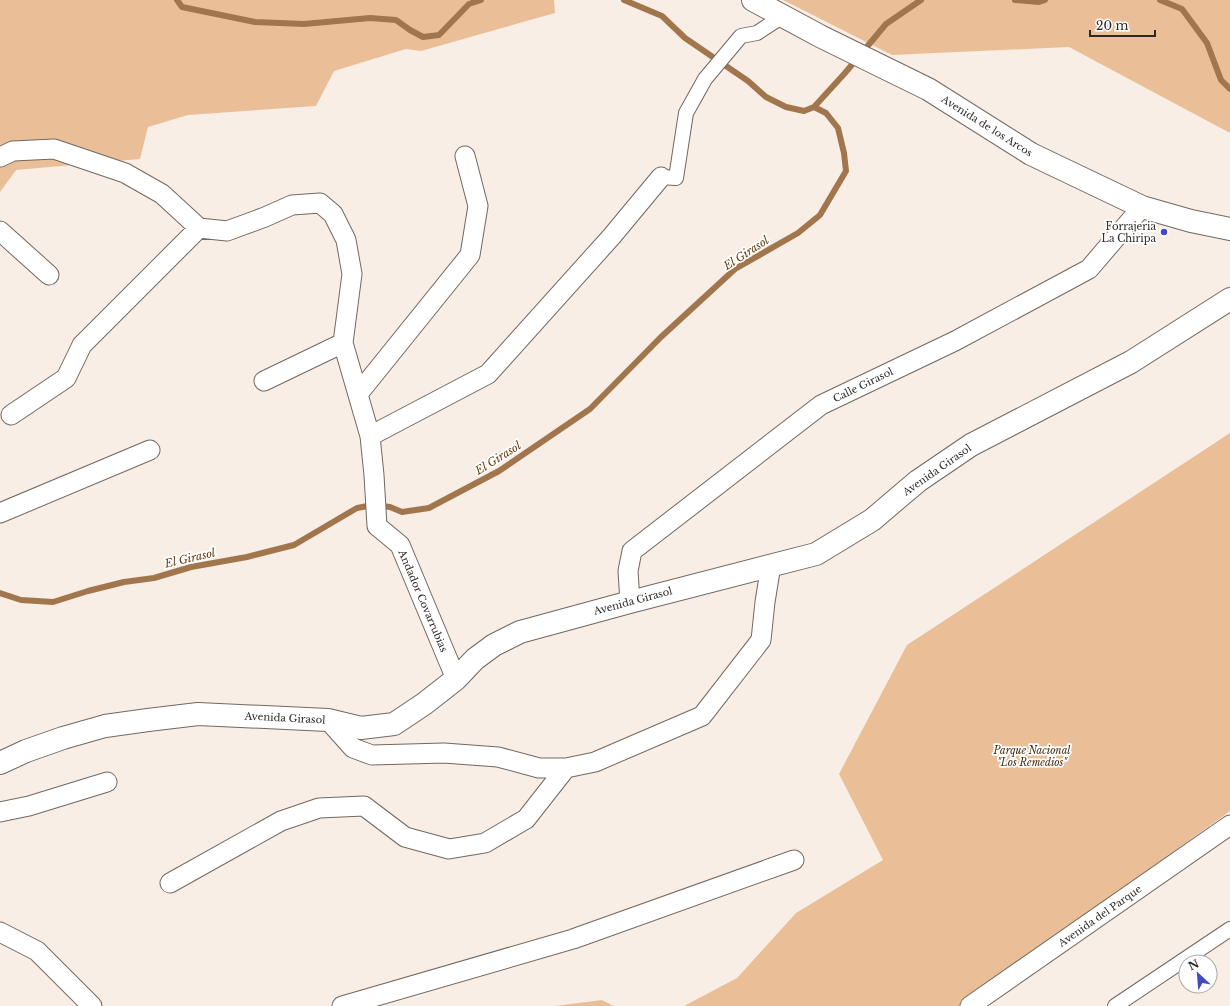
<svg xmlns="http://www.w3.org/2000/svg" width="1230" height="1006" viewBox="0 0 1230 1006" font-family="'Libre Baskerville',serif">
  <rect width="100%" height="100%" fill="#f8eee5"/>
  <path fill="#eabf98" d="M0 0H554L555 13 421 51 406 49 334 71 316 106 188 115 148 127 140 159 16 170 0 192Z
    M783 0H1230V133L1069 47 892 55Z
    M1230 433V811L960 1006H684L737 978 796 913 883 860 839 774 907 645Z
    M602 1000 614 1006H555Z"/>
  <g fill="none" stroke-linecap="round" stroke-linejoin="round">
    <path stroke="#a2764c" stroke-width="6" d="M177 0 182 7 255 22 304 24 370 18 396 20 410 30 423 37 439 35 469 4 481 0
      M624 0 662 16 685 38 748 81 766 97 786 107 804 111 814 107 845 73 886 24 921 0
      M1015 0 1039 2 1045 0
      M1160 0 1182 9 1207 43 1221 80 1230 89
      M0 593 21 600 53 602 88 591 124 582 154 578 191 567 247 557 294 545 357 508 373 505 390 507 402 512 429 508 499 471 590 409 661 337 735 269 798 233 820 215 846 171 844 153 838 128 826 113 814 107"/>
    <g stroke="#716861" stroke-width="16">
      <path id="pedestrian" d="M661 177 676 178 686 113 705 79 741 36 757 33 783 16
        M1115 1006 1230 929"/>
    </g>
    <g stroke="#716861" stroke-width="21">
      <path id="minor" d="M0 157 13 151 54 149 125 173 162 194 199 228 227 231 265 217 292 205 320 203 333 214 346 240 352 274 343 343 370 436 374 475 377 526 400 545 456 679
        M0 231 49 275
        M264 381 343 343
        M358 394 470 255 478 206 465 156
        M11 415 66 378 82 345 199 228
        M370 436 488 374 612 236 661 177
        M0 513 150 450
        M630 602 628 571 632 551 821 405 955 341 1089 269 1142 207
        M328 720 353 748 372 755 444 753 498 757 539 768H566L595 762 702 716 761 640 765 602 771 565
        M0 812 29 806 107 782
        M170 883 281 821 319 808 364 806 405 837 449 849 485 843 526 819 566 768
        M0 932 37 951 92 1006
        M342 1006 573 939 794 860
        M970 1006 1230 825"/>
    </g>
    <g stroke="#716861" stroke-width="24">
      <path id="tertiary" d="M0 763 26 751 63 738 105 726 148 720 198 714 328 720 361 728 394 724 424 704 456 679 475 659 494 645 520 632 630 602 816 554 872 520 918 481 971 445 1131 362 1230 299"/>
    </g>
    <g stroke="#716861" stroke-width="24">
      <path id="secondary" d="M753 0 820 36 928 89 1031 154 1142 207 1191 221 1230 229"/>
    </g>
    <use href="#pedestrian" stroke="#fff" stroke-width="14"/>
    <use href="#minor" stroke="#fff" stroke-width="19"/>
    <use href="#tertiary" stroke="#fff" stroke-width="22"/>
    <use href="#secondary" stroke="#fff" stroke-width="22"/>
  </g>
  <circle fill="#424bc0" stroke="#fff" stroke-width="1.5" cx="1164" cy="232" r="4"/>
  <g text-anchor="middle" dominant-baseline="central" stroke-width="3.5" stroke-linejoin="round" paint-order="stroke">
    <g font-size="10" fill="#2c2825" stroke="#fff">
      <text transform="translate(987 126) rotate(32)">Avenida de los Arcos</text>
      <text transform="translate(863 385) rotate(-26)">Calle Girasol</text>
      <text transform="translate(937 470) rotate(-35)">Avenida Girasol</text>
      <text transform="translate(423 601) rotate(67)">Andador Covarrubias</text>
      <text transform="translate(633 601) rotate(-15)">Avenida Girasol</text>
      <text transform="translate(285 718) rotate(3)">Avenida Girasol</text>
      <text transform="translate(1100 916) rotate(-35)">Avenida del Parque</text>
    </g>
    <g font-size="10" fill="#2c2825" stroke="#fff" text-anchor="end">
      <text x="1156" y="226">Forrajeria<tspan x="1156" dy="12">La Chiripa</tspan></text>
    </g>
    <g font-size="10" font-style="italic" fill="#442b11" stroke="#fff">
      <text x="1032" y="750">Parque Nacional<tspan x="1032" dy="12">"Los Remedios"</tspan></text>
    </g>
    <g font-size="11" font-style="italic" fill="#633a0a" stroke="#fff">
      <text transform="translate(746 253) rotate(-33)">El Girasol</text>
      <text transform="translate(498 458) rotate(-32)">El Girasol</text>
      <text transform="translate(190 558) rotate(-13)">El Girasol</text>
    </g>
  </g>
  <g transform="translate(1198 974) rotate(334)"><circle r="19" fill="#ffffff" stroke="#aba9a8"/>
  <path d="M0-3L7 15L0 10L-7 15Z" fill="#424bc0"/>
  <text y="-6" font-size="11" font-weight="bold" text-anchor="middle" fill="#2c2825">N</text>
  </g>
  <path d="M1090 30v6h65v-6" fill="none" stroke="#2c2825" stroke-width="2"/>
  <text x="1096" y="30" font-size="12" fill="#2c2825" stroke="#ffffff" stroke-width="3" paint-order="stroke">20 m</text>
</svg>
